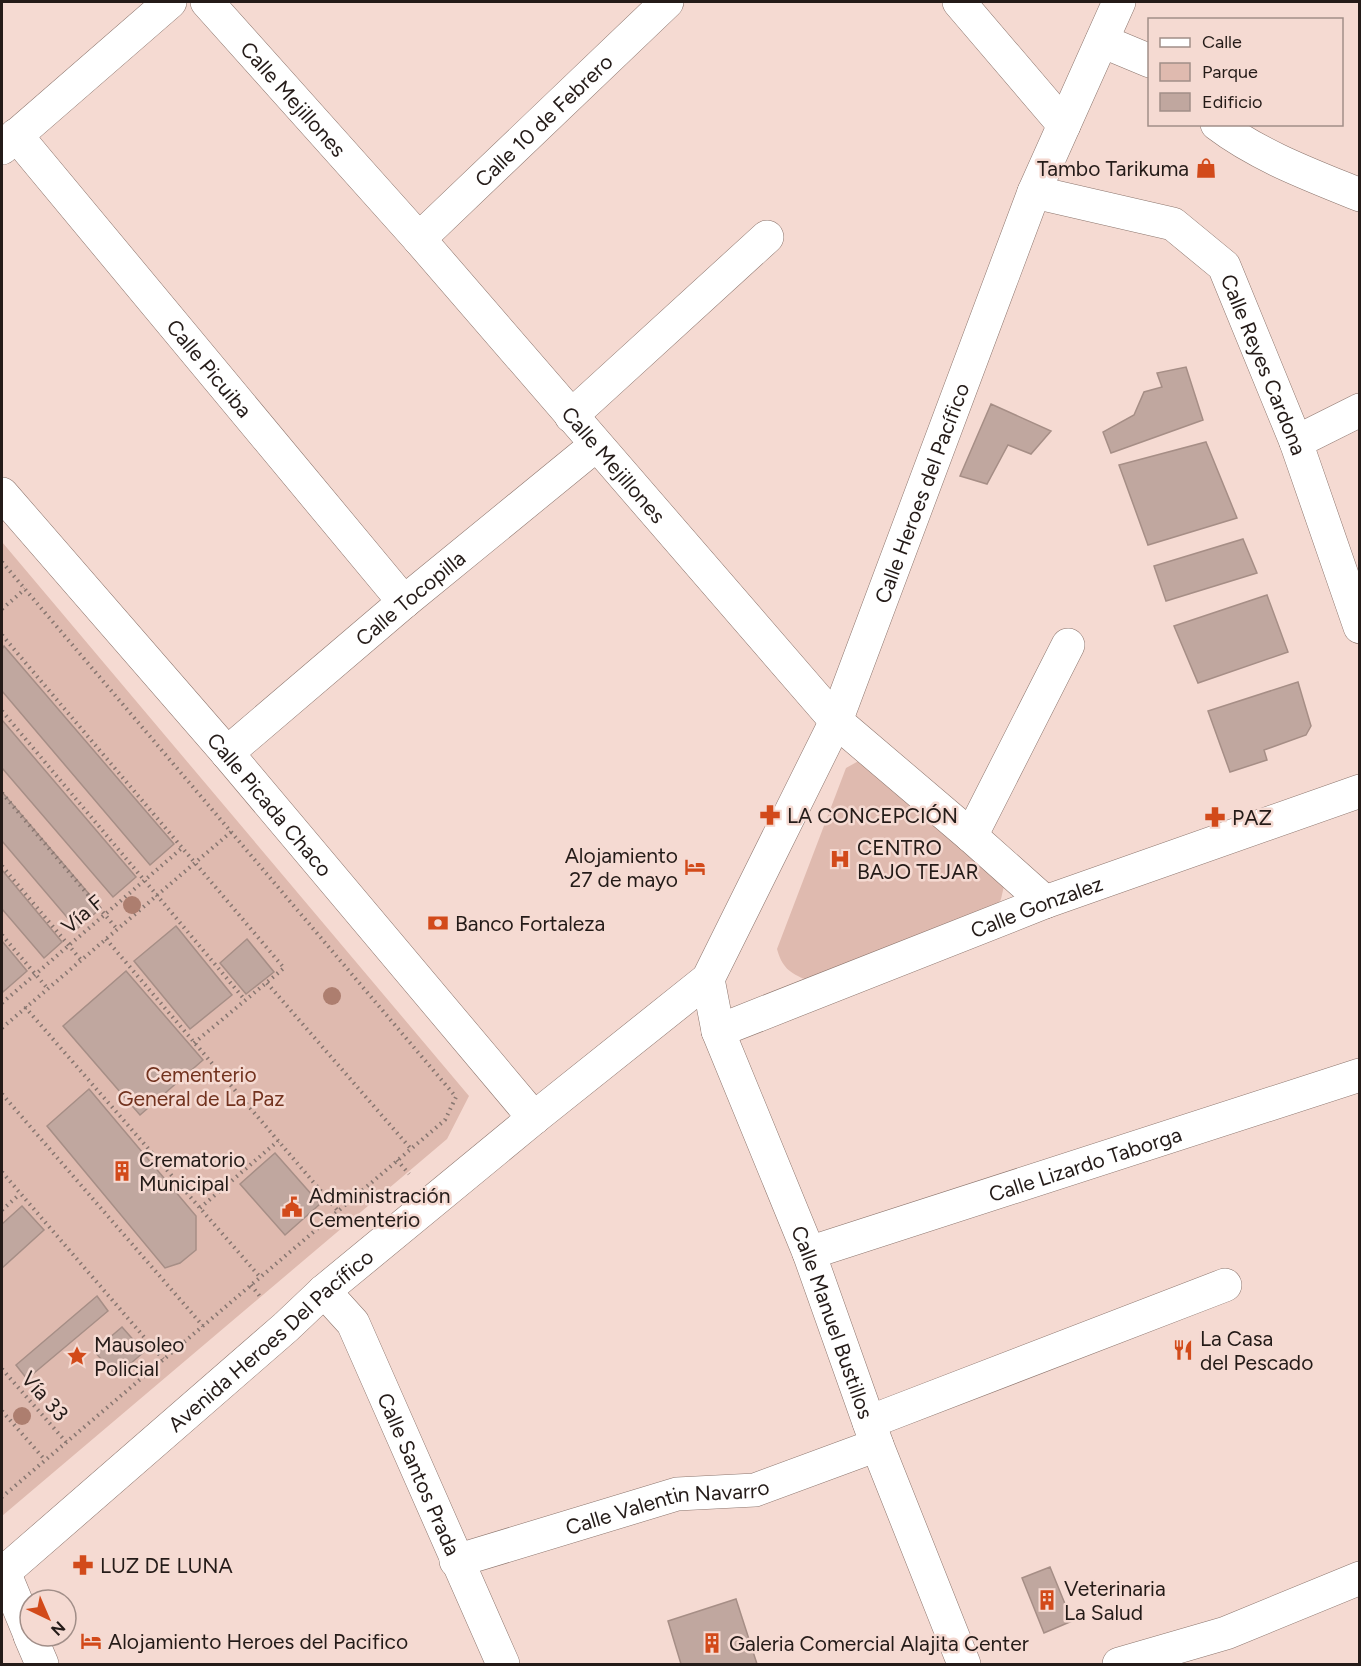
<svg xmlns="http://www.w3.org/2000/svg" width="1361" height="1666" viewBox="0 0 1361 1666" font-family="Figtree,sans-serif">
  <rect width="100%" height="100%" fill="#f5dad2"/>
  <path fill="#dfbaaf" d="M2 542 469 1096 447 1139 2 1516Z
    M864 758 1004 886 1001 899 995 910 807 980C789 973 782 967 777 949L846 768Z"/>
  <path fill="#c0a79f" stroke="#a68e86" stroke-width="1.5" d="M1186 367 1203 420 1111 453 1103 432 1134 415 1144 392 1162 387 1157 373Z
    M991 404 1051 431 1031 454 1008 445 987 484 960 476Z
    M1206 442 1237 518 1148 545 1119 465Z
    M1243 539 1257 573 1166 601 1154 566Z
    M1267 595 1288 652 1198 683 1174 626Z
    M4 646 174 844 150 865 2 691V649Z
    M1298 682 1311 726 1306 735 1264 750 1267 760 1230 772 1208 711Z
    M2 720 136 877 113 897 2 768Z
    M2 792 101 908 77 929 2 841Z
    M2 870 62 942 44 958 2 909Z
    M176 926 232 995 190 1029 134 961Z
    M247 939 274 972 246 994 220 963Z
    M2 941 27 971 3 992 2 989Z
    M126 971 203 1060 140 1115 63 1026Z
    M89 1089 196 1216V1250L180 1263 165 1268 47 1126Z
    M275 1153 320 1204 285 1235 240 1184Z
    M22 1206 44 1230 2 1268V1224Z
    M97 1296 108 1311 27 1379 16 1365Z
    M122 1327 144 1352 116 1376 94 1351Z
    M1050 1567 1072 1621 1044 1633 1022 1578Z
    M736 1599 757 1664H681L668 1621Z"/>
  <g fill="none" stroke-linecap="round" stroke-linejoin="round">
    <g stroke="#8c756d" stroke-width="34">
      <g id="minor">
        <path id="s1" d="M207 2 419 239 836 721 971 836 1045 902"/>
        <path d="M959 2 1064 125"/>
        <path d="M1102 41 1150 61"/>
        <path d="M1217 124C1259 156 1311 175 1360 195"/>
        <path id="s2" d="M16 135 404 602"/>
        <path d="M2 148 170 2"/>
        <path id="s3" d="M1034 192 1173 224 1224 266 1296 442 1360 627"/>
        <path id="s4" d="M419 239 667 2"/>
        <path d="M571 416 767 237"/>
        <path d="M1296 442 1360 410"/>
        <path id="s5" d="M2 494 227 753 534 1118"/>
        <path id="s6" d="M227 753 404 602 596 445"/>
        <path d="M971 836 1068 645"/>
        <path id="s7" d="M708 979 718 1031 809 1253 877 1445 964 1664"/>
        <path id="s8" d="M718 1031 1045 902 1360 791"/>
        <path id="s9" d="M809 1253 1360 1075"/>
        <path id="s10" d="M324 1291 353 1323 503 1664"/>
        <path d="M869 1422 1225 1285"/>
        <path id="s11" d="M456 1561 677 1494 755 1490 877 1445"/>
        <path d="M4 1572 30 1635"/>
        <path d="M30 1636 42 1664"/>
        <path d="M1119 1664 1226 1633 1360 1578"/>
      </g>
    </g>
    <g stroke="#8c756d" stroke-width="34">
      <g id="major">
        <path id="s12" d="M2 1574 286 1327 324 1291 534 1118 708 979 836 721 1034 192 1119 2"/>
      </g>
    </g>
    <path stroke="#877670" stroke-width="4" stroke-dasharray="1.5 4.5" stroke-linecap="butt" d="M2 562 456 1097 445 1120 2 1497
      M2 609 25 589
      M2 635 284 968 194 1043
      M2 711 245 1000
      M2 793 117 929
      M2 866 81 960
      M2 935 48 989
      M106 939 338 1211
      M267 983 411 1149
      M2 1003 182 848
      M25 1007 260 1277
      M2 1028 231 832
      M2 1094 203 1326
      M397 1160 409 1174
      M2 1172 163 1359
      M200 1208 278 1141
      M2 1210 20 1194
      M251 1285 262 1299
      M2 1369 66 1442
      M2 1411 45 1460"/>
    <use href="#minor" stroke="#fff" stroke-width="33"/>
    <use href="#major" stroke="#fff" stroke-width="33"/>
  </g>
  <g fill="#ad7e6f">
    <circle cx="132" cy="905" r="9"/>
    <circle cx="332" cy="996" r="9"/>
    <circle cx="22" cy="1416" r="9"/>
  </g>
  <defs>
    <g id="shop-bare" transform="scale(1.62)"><path d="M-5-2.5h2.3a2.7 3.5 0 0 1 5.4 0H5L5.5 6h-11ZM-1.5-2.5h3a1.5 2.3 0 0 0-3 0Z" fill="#d24a1a" stroke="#f5dad2" stroke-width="2.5" paint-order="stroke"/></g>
    <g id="pharmacy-bare" transform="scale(1.62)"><path d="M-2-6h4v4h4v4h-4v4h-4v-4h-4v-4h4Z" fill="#d24a1a" stroke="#f5dad2" stroke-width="2.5" paint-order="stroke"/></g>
    <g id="hospital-bare" transform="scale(1.62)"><path d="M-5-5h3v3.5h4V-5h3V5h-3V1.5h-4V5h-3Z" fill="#d24a1a" stroke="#f5dad2" stroke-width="2.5" paint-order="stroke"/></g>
    <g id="hotel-bare" transform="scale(1.62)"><path d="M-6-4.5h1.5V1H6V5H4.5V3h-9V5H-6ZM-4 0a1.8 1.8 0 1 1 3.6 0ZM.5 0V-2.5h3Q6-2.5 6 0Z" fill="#d24a1a" stroke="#f5dad2" stroke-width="2.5" paint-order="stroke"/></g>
    <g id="bank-bare" transform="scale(1.62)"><path d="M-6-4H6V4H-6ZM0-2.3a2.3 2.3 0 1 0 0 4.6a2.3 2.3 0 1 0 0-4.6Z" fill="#d24a1a" stroke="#f5dad2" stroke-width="2.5" paint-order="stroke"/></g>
    <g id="building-bare" transform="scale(1.62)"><path d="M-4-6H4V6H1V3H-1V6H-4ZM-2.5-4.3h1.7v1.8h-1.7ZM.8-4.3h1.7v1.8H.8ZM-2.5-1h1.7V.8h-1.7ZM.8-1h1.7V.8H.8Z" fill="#d24a1a" stroke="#f5dad2" stroke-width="2.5" paint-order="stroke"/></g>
    <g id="civic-bare" transform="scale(1.62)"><path d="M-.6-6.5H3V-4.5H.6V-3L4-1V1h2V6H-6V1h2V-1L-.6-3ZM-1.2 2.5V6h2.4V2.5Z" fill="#d24a1a" stroke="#f5dad2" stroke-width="2.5" paint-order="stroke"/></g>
    <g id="restaurant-bare" transform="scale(1.62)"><path d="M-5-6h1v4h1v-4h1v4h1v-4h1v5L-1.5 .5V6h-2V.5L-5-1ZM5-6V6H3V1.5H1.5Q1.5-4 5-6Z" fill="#d24a1a" stroke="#f5dad2" stroke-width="2.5" paint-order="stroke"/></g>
    <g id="sight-bare" transform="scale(1.62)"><path d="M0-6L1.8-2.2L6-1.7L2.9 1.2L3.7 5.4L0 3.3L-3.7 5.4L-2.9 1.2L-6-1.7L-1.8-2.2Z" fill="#d24a1a" stroke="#f5dad2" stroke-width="2.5" paint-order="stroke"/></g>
  </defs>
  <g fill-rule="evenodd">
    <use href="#shop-bare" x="1206" y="168"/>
    <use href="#pharmacy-bare" x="770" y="815"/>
    <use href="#pharmacy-bare" x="1215" y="817"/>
    <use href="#hospital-bare" x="840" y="859"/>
    <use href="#hotel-bare" x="695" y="867"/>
    <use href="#bank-bare" x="438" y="923"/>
    <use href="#building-bare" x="122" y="1171"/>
    <use href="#civic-bare" x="292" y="1207"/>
    <use href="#restaurant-bare" x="1183" y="1350"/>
    <use href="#sight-bare" x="77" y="1356"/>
    <use href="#pharmacy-bare" x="83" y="1565"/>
    <use href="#building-bare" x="1047" y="1600"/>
    <use href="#hotel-bare" x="91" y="1641"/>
    <use href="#building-bare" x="712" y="1643"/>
  </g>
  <g text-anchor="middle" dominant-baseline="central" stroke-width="5" stroke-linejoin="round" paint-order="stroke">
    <g font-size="21" fill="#241b18" stroke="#f5dad2">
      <text stroke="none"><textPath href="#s1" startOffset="130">Calle Mejillones</textPath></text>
      <text stroke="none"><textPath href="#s4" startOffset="172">Calle 10 de Febrero</textPath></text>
      <text stroke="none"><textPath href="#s3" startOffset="315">Calle Reyes Cardona</textPath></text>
      <text stroke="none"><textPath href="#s2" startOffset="303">Calle Picuiba</textPath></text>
      <text stroke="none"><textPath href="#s1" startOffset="616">Calle Mejillones</textPath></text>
      <text stroke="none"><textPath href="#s12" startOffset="1455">Calle Heroes del Pacífico</textPath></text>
      <text stroke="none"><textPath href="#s6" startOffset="240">Calle Tocopilla</textPath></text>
      <text stroke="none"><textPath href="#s5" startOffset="410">Calle Picada Chaco</textPath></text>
      <text stroke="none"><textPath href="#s8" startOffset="342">Calle Gonzalez</textPath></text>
      <text transform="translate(82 914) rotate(-40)">Vía F</text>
      <text stroke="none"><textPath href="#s9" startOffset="290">Calle Lizardo Taborga</textPath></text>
      <text stroke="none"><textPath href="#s7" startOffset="366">Calle Manuel Bustillos</textPath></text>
      <text stroke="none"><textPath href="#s12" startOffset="356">Avenida Heroes Del Pacífico</textPath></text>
      <text transform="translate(45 1396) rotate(48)">Vía 33</text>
      <text stroke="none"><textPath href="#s10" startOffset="208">Calle Santos Prada</textPath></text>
      <text stroke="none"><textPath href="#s11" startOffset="219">Calle Valentin Navarro</textPath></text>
    </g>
    <g font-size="21" fill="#241b18" stroke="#f5dad2" text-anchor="start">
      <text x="1189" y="168" text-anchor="end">Tambo Tarikuma</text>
      <text x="787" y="815">LA CONCEPCIÓN</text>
      <text x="1232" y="817">PAZ</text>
      <text x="857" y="847">CENTRO<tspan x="857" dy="24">BAJO TEJAR</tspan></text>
      <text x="678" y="855" text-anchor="end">Alojamiento<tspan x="678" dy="24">27 de mayo</tspan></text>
      <text x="455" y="923">Banco Fortaleza</text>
      <text x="139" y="1159">Crematorio<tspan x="139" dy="24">Municipal</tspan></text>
      <text x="309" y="1195">Administración<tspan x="309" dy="24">Cementerio</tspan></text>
      <text x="1200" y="1338">La Casa<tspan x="1200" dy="24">del Pescado</tspan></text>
      <text x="94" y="1344">Mausoleo<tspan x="94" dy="24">Policial</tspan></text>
      <text x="100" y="1565">LUZ DE LUNA</text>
      <text x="1064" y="1588">Veterinaria<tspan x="1064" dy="24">La Salud</tspan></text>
      <text x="108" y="1641">Alojamiento Heroes del Pacifico</text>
      <text x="729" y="1643">Galeria Comercial Alajita Center</text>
    </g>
    <g font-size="21" fill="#72321e" stroke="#f5dad2">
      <text x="201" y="1074">Cementerio<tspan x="201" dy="24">General de La Paz</tspan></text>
    </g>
  </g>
  <rect width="1361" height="1666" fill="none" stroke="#241b18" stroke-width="6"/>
  <rect x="1148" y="18" width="195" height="108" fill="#f5dad2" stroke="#a18e88" stroke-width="1.5"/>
  <rect x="1160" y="38" width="30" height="9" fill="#ffffff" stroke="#a18e88" stroke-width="1.5"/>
  <text x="1202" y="48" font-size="18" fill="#241b18">Calle</text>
  <rect x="1160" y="63" width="30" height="18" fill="#dfbaaf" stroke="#a18e88" stroke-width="1.5"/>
  <text x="1202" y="78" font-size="18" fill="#241b18">Parque</text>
  <rect x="1160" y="93" width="30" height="18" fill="#c0a79f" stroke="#a18e88" stroke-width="1.5"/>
  <text x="1202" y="108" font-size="18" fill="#241b18">Edificio</text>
  <g transform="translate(48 1618) rotate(136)"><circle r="28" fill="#f5dad2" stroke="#a18e88" stroke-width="1.5"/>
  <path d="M0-4.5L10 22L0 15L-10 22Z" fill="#d24a1a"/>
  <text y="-9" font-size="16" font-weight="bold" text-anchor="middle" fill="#241b18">N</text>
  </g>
</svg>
